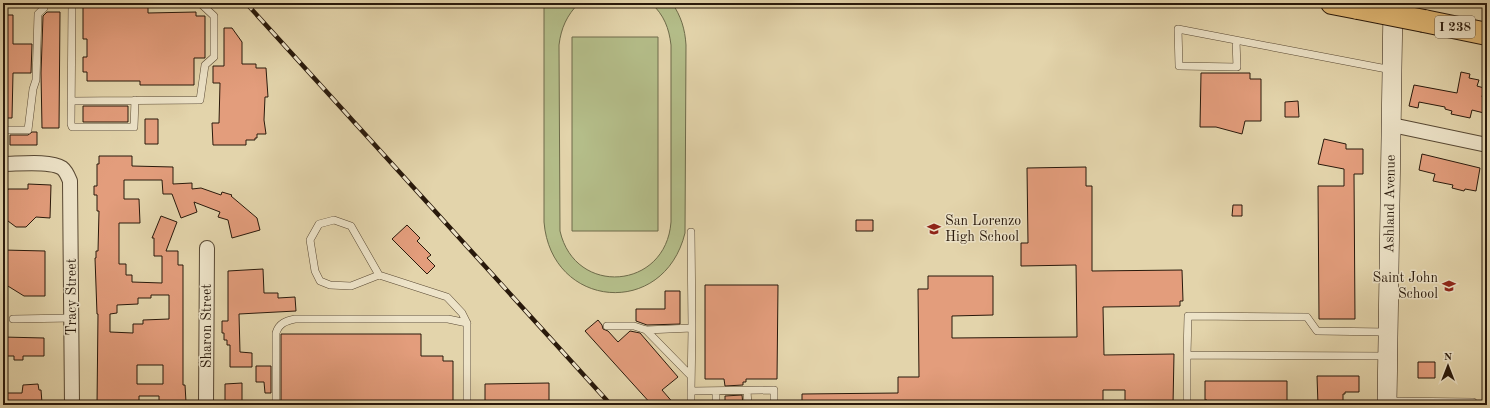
<svg xmlns="http://www.w3.org/2000/svg" width="1490" height="408" viewBox="0 0 1490 408" font-family="'Old Standard TT',serif">
  <rect width="100%" height="100%" fill="#e3d4ab"/>
  <filter id="stains"><feTurbulence type="fractalNoise" baseFrequency=".005" numOctaves="4"/><feColorMatrix values="0 0 0 0 .2 0 0 0 0 .09 0 0 0 0 .02 0 0 0 .5 -.17"/></filter>
  <radialGradient id="worn" r=".72"><stop offset=".6" stop-color="#630" stop-opacity="0"/><stop offset="1" stop-color="#630" stop-opacity=".3"/></radialGradient>
  <path fill="#b4bd89" stroke="#6e6b4a" d="M544 3H579C567 15 561 28 559 45L560 231C575 297 666 290 671 222V45C669 28 664 15 651 3H672C681 16 685 29 686 45L685 233C664 319 551 309 544 222Z
    M572 37H658V231H572Z"/>
  <path fill="#e39d7c" stroke="#29190b" fill-rule="evenodd" d="M83 3H148V13L196 12V16H205V58H194V85H140V81H87V72H83V57H87V39H83Z
    M47 12H60L59 128H42L41 73 43 16Z
    M3 15H13V44H32L31 73H13L12 118H3Z
    M224 28H232L242 42V64H256V68H266L268 97H265L264 120 266 134H257V138H255V140H246V145H213L212 123H219L220 83H213V66H224Z
    M1461 72 1470 74 1469 78 1479 80 1477 86 1484 88 1482 97 1487 98V112L1484 111V113L1472 110 1470 118 1451 114 1452 111 1445 109V107L1419 102 1418 108 1409 106 1414 85 1457 93Z
    M1201 73H1250V79H1261V121H1245L1242 134 1216 127H1200Z
    M1298 101 1299 117H1285V102Z
    M83 106H128V122H83Z
    M145 119H158V144H145Z
    M32 132H37V145H10V135H28Z
    M1324 139 1346 144V149H1363V174H1354L1355 319H1319L1318 186H1344V169L1318 164Z
    M1422 154 1480 168 1476 191 1465 189 1464 191 1452 188 1453 185 1433 181 1435 174 1419 170Z
    M99 156H132V166L173 167V184L192 183V189L201 188 221 195 222 192 232 195 231 196 257 218 260 230 232 238 228 220 218 217 220 212 194 202 197 212 181 218 172 194H163L162 180H124V199H139L140 223H119V264H126V275H132V282L162 283V256H154V238H152L161 216 177 222 166 251H178V265H183V385H185L186 402H184V405H159V396H139V405H97L98 314H97L95 258H96V251H98L99 211H97V195H94V186H97V164H99ZM151 295H169V319L143 320V324H133V333L110 332V314L117 313V305L138 304V298H151ZM137 365H163V384H137Z
    M1086 167V186H1092V271L1182 270 1183 301H1180V306L1103 307 1104 355 1174 354 1173 405H1125V390H1103V405H802V394L898 393V377H919L918 289H928V276H993V315L952 316V338L1077 337 1076 265 1021 266V243H1028L1027 168Z
    M28 184 51 185 50 218 36 217 26 227H16L8 221H3V190H8V189H28Z
    M1233 205H1242V216H1232Z
    M856 220H873V231H856Z
    M407 225 420 238 417 241 431 255 427 258 435 266 427 274 392 239Z
    M3 250 45 251V296H24L3 283Z
    M263 269 264 293H278V298L295 297 296 311 239 314 240 352 252 353V367H230V345H227V340H224V333H222V321H228V271Z
    M705 285H778L777 379H746V382H743V385L725 386 724 379H705Z
    M665 291H680V324L647 325 636 321V309H665Z
    M598 320 602 325 603 329 608 331 618 342 630 331 640 333 678 377 662 390 675 405H652L585 331Z
    M281 334H421V356H443V361H453V405H281Z
    M3 337 44 338V356H23V360H14V356H3Z
    M1418 362H1435V378H1418Z
    M256 366H271V393H265L264 382H256Z
    M1317 376H1359V392H1345V394H1343V405H1318Z
    M1205 381H1287V405H1207V400H1205Z
    M242 383V405H227V402H225V384Z
    M549 383V405H485V384Z
    M38 384 39 390H41L42 403 3 404V393H22L23 385Z
    M742 395 743 405H725V396Z"/>
  <g fill="none" stroke-linecap="round" stroke-linejoin="round">
    <g stroke="#584833" stroke-width="8">
      <path id="lane" d="M72 3 71 124 72 127H134L135 100
        M1236 41 1237 67 1179 66 1178 29 1392 70
        M71 101 200 100 205 65 214 57V16L200 3
        M3 130H28L33 89 36 80 38 14 44 8 45 3
        M691 232 692 328
        M379 275 351 286 330 285 320 281 315 271 310 240 319 224 334 220 351 226 379 275 447 297 462 313 467 323
        M13 319 72 318
        M607 326H634L646 330 692 328 691 391
        M646 330 691 376
        M1387 332 1317 331 1307 317 1188 316 1187 355 1387 356
        M716 391V405
        M747 391 748 405
        M1388 401 1473 402V405
        M276 405V333C279 323 286 321 295 319H448L467 323V405
        M691 405V391L774 390V405
        M1187 405V355"/>
    </g>
    <g stroke="#584833" stroke-width="16">
      <path id="street" d="M1392 125 1487 145
        M3 164C18 164 50 160 62 168 66 171 68 176 70 181L72 405
        M206 405 207 248"/>
    </g>
    <g stroke="#29190b" stroke-width="20">
      <path id="secondary" d="M1387 405 1393 3"/>
    </g>
    <g stroke="#29190b" stroke-width="24">
      <path id="highway" d="M1332 3 1358 8
        M1424 21 1487 34"/>
    </g>
    <use href="#lane" stroke="#ede3c8" stroke-width="7"/>
    <use href="#street" stroke="#ede3c8" stroke-width="14"/>
    <use href="#secondary" stroke="#ede3c8" stroke-width="19"/>
    <use href="#highway" stroke="#e2ba76" stroke-width="22"/>
    <g stroke="#29190b" stroke-width="4.5">
      <path id="rail" d="M246 3 611 405"/>
    </g>
    <use href="#rail" stroke="#ede3c8" stroke-width="3" stroke-dasharray="9" stroke-linecap="butt"/>
    <g stroke="#29190b" stroke-width="24" stroke-linecap="butt">
      <path id="highway-bridge" d="M1358 8 1424 21"/>
    </g>
    <use href="#highway-bridge" stroke="#e2ba76" stroke-width="22"/>
  </g>
  <defs>
    <g id="school-bare" transform="scale(1.08)"><path d="M0-5L7-2L0 1L-7-2ZM-4 1L0 2.5L4 1V4Q0 6-4 4Z" fill="#8f2418" stroke="#ede3c8" stroke-width="2.5" paint-order="stroke"/></g>
  </defs>
  <g fill-rule="evenodd">
    <use href="#school-bare" x="934" y="229"/>
    <use href="#school-bare" x="1449" y="286"/>
  </g>
  <g text-anchor="middle" dominant-baseline="central" stroke-width="3" stroke-linejoin="round" paint-order="stroke">
    <rect fill="#ede3c8" stroke="#645644" stroke-width="1" x="1435" y="16" width="40" height="22" rx="3"/>
    <g font-size="13" font-weight="bold" fill="#29190b">
      <text x="1455" y="27">I 238</text>
    </g>
    <g font-size="14" fill="#29190b" stroke="#ede3c8">
      <text transform="translate(1390 204) rotate(-89)">Ashland Avenue</text>
      <text transform="translate(72 297) rotate(-90)">Tracy Street</text>
      <text transform="translate(207 326) rotate(-90)">Sharon Street</text>
    </g>
    <g font-size="14" fill="#29190b" stroke="#ede3c8" text-anchor="start">
      <text x="945" y="221">San Lorenzo<tspan x="945" dy="16">High School</tspan></text>
      <text x="1438" y="278" text-anchor="end">Saint John<tspan x="1438" dy="16">School</tspan></text>
    </g>
  </g>
  <rect width="1490" height="408" fill="none" stroke="#e3d4ab" stroke-width="16"/>
  <rect x="4" y="4" width="1482" height="400" fill="none" stroke="#29190b" stroke-width="2"/>
  <rect x="8" y="8" width="1474" height="392" fill="none" stroke="#29190b"/>
  <g transform="translate(1448 366)" stroke="#ede3c8" stroke-width="3" paint-order="stroke">
  <path d="M0-3L7 15L0 10L-7 15Z" fill="#29190b"/>
  <text y="-6" font-size="11" font-weight="bold" text-anchor="middle" fill="#29190b">N</text>
  </g>
  <rect width="100%" height="100%" filter="url(#stains)"/>
  <rect width="100%" height="100%" fill="url(#worn)"/>
</svg>
